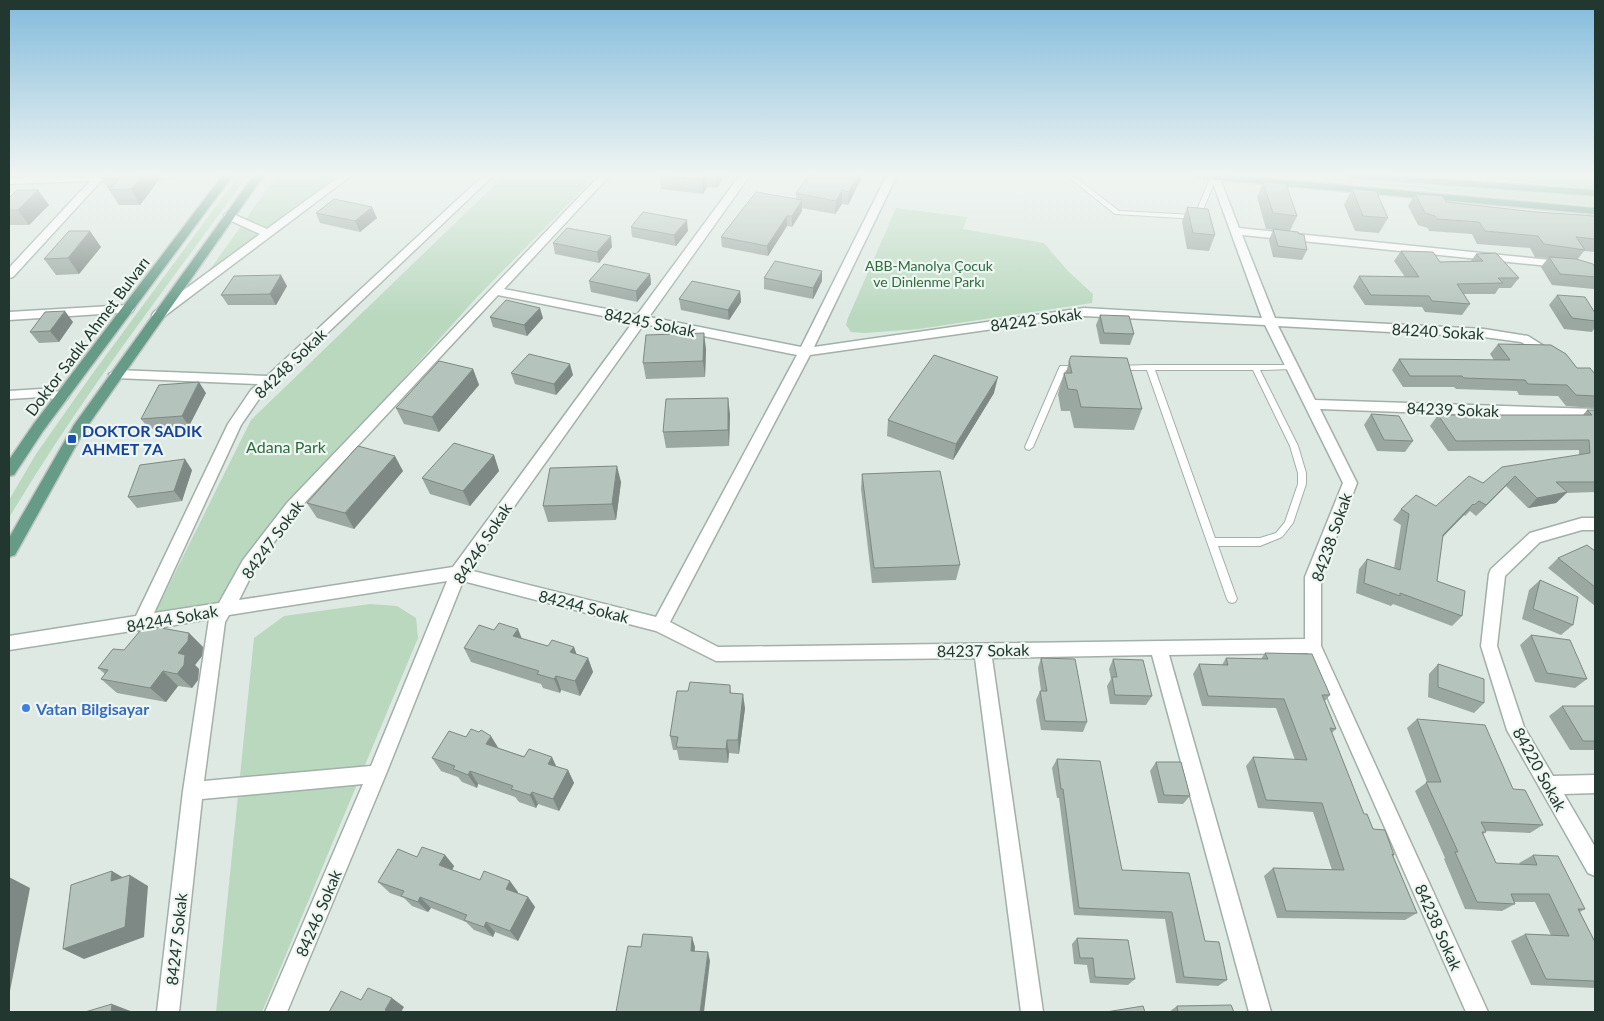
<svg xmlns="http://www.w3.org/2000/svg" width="1604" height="1021" viewBox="0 0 1604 1021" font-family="Lato,sans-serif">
  <rect width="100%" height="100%" fill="#dee9e3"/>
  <path fill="#b9d8be" d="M239 175H248C166 288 80 398 9 518V500L36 454 93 373Z
    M277 175H340L204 278Z
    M505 175H597L478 296 289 506 223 606 151 621 251 420Z
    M1257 175 1595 197V206L1301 178Z
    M1444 175H1595V189Z
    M896 208 967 217 963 229 1044 243 1068 271 1093 294 1092 303 919 329 865 333 851 332 846 325 848 318Z
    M370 604 397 606 416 618 418 638 262 1012H216L254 638 284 616Z"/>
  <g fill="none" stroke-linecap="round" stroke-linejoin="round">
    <g stroke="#a2b0a9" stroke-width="2">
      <path id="lane" d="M1066 175H1072L1119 211 1195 215 1211 176 1213 175 1217 176 1200 217 1197 219 1115 214Z
        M1147 365H1292L1296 367 1292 369 1260 370 1298 446 1306 473V484L1293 523 1282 537 1260 546H1218L1237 599 1235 602 1232 603 1229 602 1227 599 1147 370H1118L1114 368 1118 366ZM1155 370H1253L1290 446 1298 473V484L1285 522 1276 533 1260 538H1215Z
        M1060 366H1077L1081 368 1077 370H1066L1033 447 1029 450 1026 449 1025 447Z"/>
    </g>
    <g stroke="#a2b0a9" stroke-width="3">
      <path id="street" d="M96 175H174L169 178 101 181 13 277 9 278V268L90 181 9 184V178Z
        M341 175H352L162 318H154L152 315 154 312 260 234 225 218 224 216 225 214H233L267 229Z
        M484 175H494L261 396 241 425 154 613 219 603 243 560 287 503 600 175H610L504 289 637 315 740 175H750L649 317 801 347 887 175H897L814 347 1084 308 1262 318 1210 175 1219 176 1239 228 1569 262 1595 269V276L1568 268 1242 235 1275 318 1484 329 1528 336 1558 355 1552 359 1521 342 1484 337 1278 326 1315 400 1595 409V419L1320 409 1357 483 1321 577V646L1488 1012H1466L1308 653 1169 655 1271 1012H1249L1152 655 992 658 1043 1012H1021L975 658 716 661 656 631 463 581 386 774 287 1012H265L363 784 202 799 179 1012H157L183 791 209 619 141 631 138 630 9 650V636L136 616 228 424 251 390 258 384 116 378 109 374 116 370 267 376ZM498 295 633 322 453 567 239 600 255 568 297 511ZM1084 316 1265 325 1343 483 1305 577V639L718 647 670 622 810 355ZM644 324 797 355 656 617 469 570ZM447 581 371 766 204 781 225 622 229 615Z
        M128 305 134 309 132 312 9 320V312Z
        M41 389 67 393 69 396 67 399 62 400 41 397 9 399V391Z
        M1582 518H1595V530H1582L1540 542 1505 576 1497 646 1524 727 1553 776 1595 775V793L1564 794 1595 847V876L1588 873 1507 730 1481 646 1489 574 1491 569 1530 533Z"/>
    </g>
    <g stroke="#bcc3c1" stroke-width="3">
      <path id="primary" d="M223 175H233L43 431 14 475 9 476V460L33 425Z
        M254 175H264L84 431 15 555 9 557V538L74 425Z
        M1194 175H1228L1595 208V214L1199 178Z
        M1346 175H1387L1595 190V196L1351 178Z"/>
    </g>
    <use href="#lane" fill="#fff" fill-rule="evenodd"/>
    <use href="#street" fill="#fff" fill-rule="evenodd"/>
    <use href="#primary" fill="#669b88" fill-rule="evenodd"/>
  </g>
  <path fill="#9ba8a2" d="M106 175 159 180 140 205H119L102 179Z
    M659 175H725L717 188 707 187 703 194 661 189Z
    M809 175H863L848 205 842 204 835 214 802 208V211L792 227 787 226 768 256 722 247 721 237 796 199V193Z
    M1263 182 1297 216 1290 231 1307 250 1302 260 1273 257 1269 240 1273 230 1266 229 1257 197Z
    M1352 189 1388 218 1379 233 1355 231 1344 205Z
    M1415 194 1446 202 1536 212 1595 216V252L1584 251 1577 260 1595 268V287L1594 289 1552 285 1541 267 1548 258 1535 257 1530 248 1477 244 1472 234 1429 231 1428 228 1418 225 1408 206Z
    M9 198 49 205 29 225H9Z
    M1187 207 1215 235 1209 251 1187 249 1182 222Z
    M316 213 377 218 360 232 320 223Z
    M631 227 688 231 676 246 632 237Z
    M553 243 612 247 599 263 555 254Z
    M101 247 79 274 56 275 44 259Z
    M1401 251 1440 262 1471 261 1476 254 1519 278 1511 288H1499L1495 294H1464L1470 304 1462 315 1425 312 1422 307 1365 305 1353 287 1359 276 1405 277 1394 261Z
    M650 274 651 284 637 302 591 292 589 281Z
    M764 278 822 281 813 299 764 289Z
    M287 286 276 305H228L221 295Z
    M740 291 741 302 729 320 681 310 679 299Z
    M1557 295 1595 313V327L1592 332 1564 329 1549 305Z
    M1100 315 1134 334 1130 345 1100 344 1096 325Z
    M490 317 543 318 527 336 493 327Z
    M73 322 59 342 39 343 30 332Z
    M1498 344 1595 374V408L1566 406 1558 396 1519 395 1517 391 1456 389 1454 387H1403L1392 370 1399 359 1494 360 1490 354Z
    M706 349 705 377 646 379 643 363Z
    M1069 361 1142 409 1134 430 1074 428 1070 411H1061L1058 394 1064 373H1066Z
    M473 369 479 385 439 432 404 424 396 408Z
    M511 373 573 375 556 395 515 384Z
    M206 393 189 426 149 429 141 419Z
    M994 393 953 460 887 436 888 420Z
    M1587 410H1595V492L1567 493 1556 503 1528 508 1506 486 1476 516 1470 511 1465 516 1464 515 1442 537 1437 581 1462 616 1452 626 1393 604 1391 606 1356 593 1359 569 1367 559 1394 568 1401 525 1393 520 1401 509 1436 506 1483 483 1579 455V450L1448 451 1430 426 1438 415H1583Z
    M730 414 729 446 666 448 663 432Z
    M1371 414 1413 441 1405 452 1377 451 1364 425Z
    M494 455 499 471 470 506 430 494 422 478Z
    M192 470 182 501 137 508 128 497Z
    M403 471 354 529 317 518 307 503Z
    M862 474 960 565 956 580 872 583 861 489Z
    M621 482 616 520 548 522 543 506Z
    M1595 551V606L1548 568 1558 558Z
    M1540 580 1573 625 1561 635 1522 619 1529 590Z
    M494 630 548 646 574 647 576 654 588 658 593 672 580 696 561 690 560 693 543 688 541 684 471 662 464 648Z
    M189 633 203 647 202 656 195 665 199 669 198 680 192 688 178 686 166 702 117 693 101 679 105 674 98 668 124 650Z
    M1531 635 1587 679 1575 688 1535 682 1520 645Z
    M1265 653 1330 695 1325 701 1336 729 1332 733 1364 814 1373 829 1394 855 1393 856 1417 913 1405 920 1277 918 1264 876 1273 868 1332 870 1313 812 1258 808 1246 766 1253 757 1295 760 1276 708 1202 706 1193 674 1199 664 1222 665 1226 658 1261 659Z
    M1041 658 1087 722 1083 732 1041 730 1036 700 1040 691H1041L1038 668Z
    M1113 659 1152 696 1146 705 1110 704 1107 686 1111 679 1109 669Z
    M1438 664 1484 703 1474 713 1428 697 1429 674Z
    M730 685 731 693 745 708 739 754 729 753 728 763 679 760 677 750H673L670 736 688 691Z
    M1562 706H1595V750H1570L1549 716Z
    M1417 719 1513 789 1543 825 1530 833 1485 831 1486 832 1483 834 1496 863 1520 864 1519 863 1533 855 1585 909 1580 912 1595 942V988L1531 985 1511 941 1525 934 1551 935 1535 902H1514L1515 904 1502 911 1465 909 1444 859 1445 858 1415 791 1427 782 1407 728Z
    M498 748 568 770 574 783 559 811 538 804 536 808 519 802 515 797 478 784 477 788 462 782 458 777 441 771 432 758Z
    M1057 759 1122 870 1205 941 1227 980 1218 986 1176 983 1165 919 1074 915 1059 798H1057L1052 768Z
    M1156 762 1190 796 1183 804 1158 803 1150 771Z
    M445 855 454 866 452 870 480 880 518 892V893L528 897 535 907 518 941 495 932 493 937 474 930 466 922 431 908 428 912 412 906 404 898 390 893 378 882 417 857Z
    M1077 938 1135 979 1128 985 1090 983 1087 965 1074 964 1072 944Z
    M1177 1006 1234 1012H1169Z"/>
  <path fill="#7e8884" d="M143 175H156L159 180 140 205 131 189Z
    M705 175H706L707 187 703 194 702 180Z
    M716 175H725L717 188Z
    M857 175H863L848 205 849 192Z
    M38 190 49 205 29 225 18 210Z
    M842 190V204L835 214 836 201Z
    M802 200V211L792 227V216Z
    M372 207 377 218 360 232 355 221Z
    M787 216V226L768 256 767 246Z
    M687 220 688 231 676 246 674 235Z
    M90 231 101 247 79 274 68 258Z
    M611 236 612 247 599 263 597 252Z
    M822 271V281L813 299V288Z
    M650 274 651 284 637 302 636 291Z
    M281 275 287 286 276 305 270 294Z
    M740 291 741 302 729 320 728 310Z
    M540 308 543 318 527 336 524 325Z
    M65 311 73 322 59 342 50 331Z
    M704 333 706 349 705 377 703 361Z
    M570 364 573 375 556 395 554 384Z
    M473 369 479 385 439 432 432 417Z
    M998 377 994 393 953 460 956 444Z
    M199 382 206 393 189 426 182 416Z
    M728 398 730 414 729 446 728 430Z
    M494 455 499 471 470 506 463 491Z
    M395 456 403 471 354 529 345 513Z
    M185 459 192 470 182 501 174 491Z
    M617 466 621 482 616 520 612 504Z
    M1515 476 1506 486 1476 516 1486 505Z
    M1567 492 1556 503 1528 508 1537 498Z
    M1473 504 1464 515 1434 546 1443 535Z
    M518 629 524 644 513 636Z
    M189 633 203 647 202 656 195 665 199 669 198 680 192 688 177 674 178 653Z
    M574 647 579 661 570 652Z
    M588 658 593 672 580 696 575 681Z
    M163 671 178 686 166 702 150 688Z
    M556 676 561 690 560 693 554 679Z
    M743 694 745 708 739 754 738 740Z
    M491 736 499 749 486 744Z
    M727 740 729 753 728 763 726 749Z
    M552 757 558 770 548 764Z
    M568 770 574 783 559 811 553 799Z
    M470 771 478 784 477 788 468 775Z
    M532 792 538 804 536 808 530 795Z
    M445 855 454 866 449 876 439 865Z
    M112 871 129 881 130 875 148 886 144 937 84 959 63 949 111 881Z
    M9 877 30 888 9 996Z
    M510 881 518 892 514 899 506 889Z
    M420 897 431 908 428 912 418 902Z
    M528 897 535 907 518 941 510 931Z
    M486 922 495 932 493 937 484 927Z
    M692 937 695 947 694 960 691 951Z
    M708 952 710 961 704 1012H700Z
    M392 998 404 1007 401 1012H389L385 1010Z
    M112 1004 133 1012H111Z"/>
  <path fill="#b4c3bc" stroke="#7e8884" d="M106 175H143L131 189 109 190 119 179H102Z
    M659 175H705L702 180Z
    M809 175H857L849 192 842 190 836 201 796 193Z
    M1263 182 1286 184 1297 216 1273 213Z
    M1352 189 1376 191 1388 218 1363 216Z
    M17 190H38L18 210H9V198Z
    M756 192 802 200 792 216H787L767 246 721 237Z
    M1415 194 1443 196 1446 202 1536 212 1595 216V239L1576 237 1585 250 1544 244 1538 236 1485 231 1479 222 1437 219 1435 216 1425 213Z
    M334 199 372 207 355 221 316 213Z
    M1187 207 1208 209 1215 235 1193 233Z
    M643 212 687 220 674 235 631 227Z
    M567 228 611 236 597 252 553 243Z
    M1273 229 1298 232 1299 234 1304 235 1307 250 1278 246Z
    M69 231H90L68 258 44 259Z
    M1401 251 1433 252 1440 262 1483 261 1476 254 1496 253 1519 278H1498L1503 283 1457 284 1470 304 1432 301 1429 296 1371 295 1359 276 1419 277Z
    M1549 257 1576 259 1593 264 1595 268V277L1560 274Z
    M775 261 822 271 813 288 764 278Z
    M604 264 650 274 636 291 589 281Z
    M281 275 270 294 221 295 234 276Z
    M692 281 740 291 728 310 679 299Z
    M1557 295 1585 297 1595 313V321L1572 318Z
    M506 300 540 308 524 325 490 317Z
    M65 311 50 331 30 332 45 312Z
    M1100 315 1129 316 1134 334 1104 333Z
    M704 333 703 361 643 363 646 335Z
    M1498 344 1551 345 1566 354 1577 368H1590L1595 374V396L1576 395 1567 385 1528 384 1525 380 1464 378 1462 376H1410L1399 359 1510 360Z
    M529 354 570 364 554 384 511 373Z
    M934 355 998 377 956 444 888 420Z
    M1071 356 1127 358 1142 409 1081 407 1077 390 1068 389 1064 373H1072L1069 361Z
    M439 361 473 369 432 417 396 408Z
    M199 382 182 416 141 419 159 385Z
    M728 398V430L663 432 666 399Z
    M1587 410H1595V482H1556L1567 492 1537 498 1515 476 1486 505 1479 501 1474 505 1473 504 1443 535 1437 581 1465 591 1462 616 1400 593V596L1364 583 1367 559 1400 570 1409 514 1401 509 1416 495 1436 506 1469 476 1483 483 1502 467 1590 453 1589 440 1456 441 1438 415H1592Z
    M1371 414 1399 416 1413 441 1384 440Z
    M454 443 494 455 463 491 422 478Z
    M358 446 395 456 345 513 307 503Z
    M185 459 174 491 128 497 140 465Z
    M617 466 612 504 543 506 550 468Z
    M940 471 960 565 874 568 862 474Z
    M1587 545 1595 551V587L1558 558Z
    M1540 580 1578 597 1573 625 1533 609Z
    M499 623 518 629 513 636 548 646 552 640 574 647 570 652 588 658 575 681 556 676 554 679 537 674 539 671 464 648 479 625 494 630Z
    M145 625 189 633 188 641 178 653 185 655 184 665 177 674 163 671 150 688 101 679 108 670 98 668 113 649 124 650Z
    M1531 635 1570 640 1587 679 1547 673Z
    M1265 653 1312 654 1330 695H1322L1336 729 1330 728 1364 814H1367L1373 829 1385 830 1394 855 1392 854 1417 913 1286 911 1273 868 1344 870 1322 803 1266 800 1253 757 1307 760 1284 699 1208 696 1199 664 1228 665 1226 658 1268 659Z
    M1041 658 1075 659 1087 722 1045 721 1040 691H1047Z
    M1113 659 1143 660 1152 696 1115 695 1112 677H1117Z
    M1438 664 1484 679V703L1438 687Z
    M690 682 730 685V693L743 694 738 740H727L726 749 676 747 678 737 670 736 677 691H688Z
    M1562 706H1595V741H1583Z
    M1417 719 1485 725 1513 789 1525 790 1543 825 1481 822 1486 832H1482L1496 863 1537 865 1533 855 1558 856 1585 909H1578L1595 942V981L1546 979 1525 934 1569 936 1549 894H1511L1515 904 1477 902 1455 852H1458L1426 782H1441Z
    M471 729 479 732 481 730 491 736 486 744 524 757 529 749 552 757 548 764 568 770 553 799 532 792 530 795 511 789 513 786 470 771 468 775 453 769 455 766 432 758 449 731 466 737Z
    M1057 759 1100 761 1122 870 1189 873 1205 941 1219 942 1227 980 1184 977 1172 912 1079 908 1063 789H1061Z
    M1156 762H1181L1190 796 1164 795Z
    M422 847 445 855 439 865 480 880 484 871 510 881 506 889 528 897 510 931 486 922 484 927 464 920 467 915 420 897 418 902 401 896 404 891 378 882 398 849 417 857Z
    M112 871 111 881 130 875 125 927 63 949 71 885Z
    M643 934 692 937 691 951 708 952 700 1012H616L628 946 641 947Z
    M1077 938 1128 940 1135 979 1095 977 1093 958H1080Z
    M368 988 392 998 385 1010 391 1012H329L341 991 361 1000Z
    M112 1004 111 1012H85Z
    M1231 1005 1234 1012H1178L1177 1006Z
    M1143 1006 1145 1012H1106Z"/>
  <linearGradient id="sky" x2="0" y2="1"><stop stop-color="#82bbdc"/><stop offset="0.55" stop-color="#f0f5f2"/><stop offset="1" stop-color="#f0f5f2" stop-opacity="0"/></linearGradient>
  <rect width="1604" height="318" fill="url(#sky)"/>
  <rect fill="#1a4fb4" stroke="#eef6f1" stroke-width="2" x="67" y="434" width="10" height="10" rx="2.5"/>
  <circle fill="#3f7fe0" stroke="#eef6f1" stroke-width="2" cx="26" cy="708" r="5"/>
  <g text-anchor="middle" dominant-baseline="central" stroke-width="4.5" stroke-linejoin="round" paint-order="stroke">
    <g font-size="14" fill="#2f6a40" stroke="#eef6f1">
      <text x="929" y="265">ABB-Manolya Çocuk<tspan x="929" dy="16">ve Dinlenme Parkı</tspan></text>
    </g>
    <g font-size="16" fill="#21372f" stroke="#eef6f1">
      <text transform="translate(1036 319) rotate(-8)">84242 Sokak</text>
      <text transform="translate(650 322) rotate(11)">84245 Sokak</text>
      <text transform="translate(1438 331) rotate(3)">84240 Sokak</text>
      <text transform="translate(87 336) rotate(-53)">Doktor Sadık Ahmet Bulvarı</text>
      <text transform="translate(290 363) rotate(-44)">84248 Sokak</text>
      <text transform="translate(1453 409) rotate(2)">84239 Sokak</text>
      <text transform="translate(1331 537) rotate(-71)">84238 Sokak</text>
      <text transform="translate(272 539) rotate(-54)">84247 Sokak</text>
      <text transform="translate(482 543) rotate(-57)">84246 Sokak</text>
      <text transform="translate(584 606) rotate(14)">84244 Sokak</text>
      <text transform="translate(172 618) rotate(-10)">84244 Sokak</text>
      <text transform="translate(983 650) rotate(-1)">84237 Sokak</text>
      <text transform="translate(1540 769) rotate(61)">84220 Sokak</text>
      <text transform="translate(318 913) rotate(-67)">84246 Sokak</text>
      <text transform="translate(1439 927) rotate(66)">84238 Sokak</text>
      <text transform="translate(176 939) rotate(-84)">84247 Sokak</text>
    </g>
    <g font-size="16" font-weight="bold" fill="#164399" stroke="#eef6f1" text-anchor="start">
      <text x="82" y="430">DOKTOR SADIK<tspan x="82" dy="18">AHMET 7A</tspan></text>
    </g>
    <g font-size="16" fill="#2f6a40" stroke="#eef6f1">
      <text x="286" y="446">Adana Park</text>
    </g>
    <g font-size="16" font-weight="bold" fill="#366cbe" stroke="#eef6f1" text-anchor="start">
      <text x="36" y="708">Vatan Bilgisayar</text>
    </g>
  </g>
  <rect width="1604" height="1021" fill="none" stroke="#21372f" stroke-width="20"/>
</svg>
